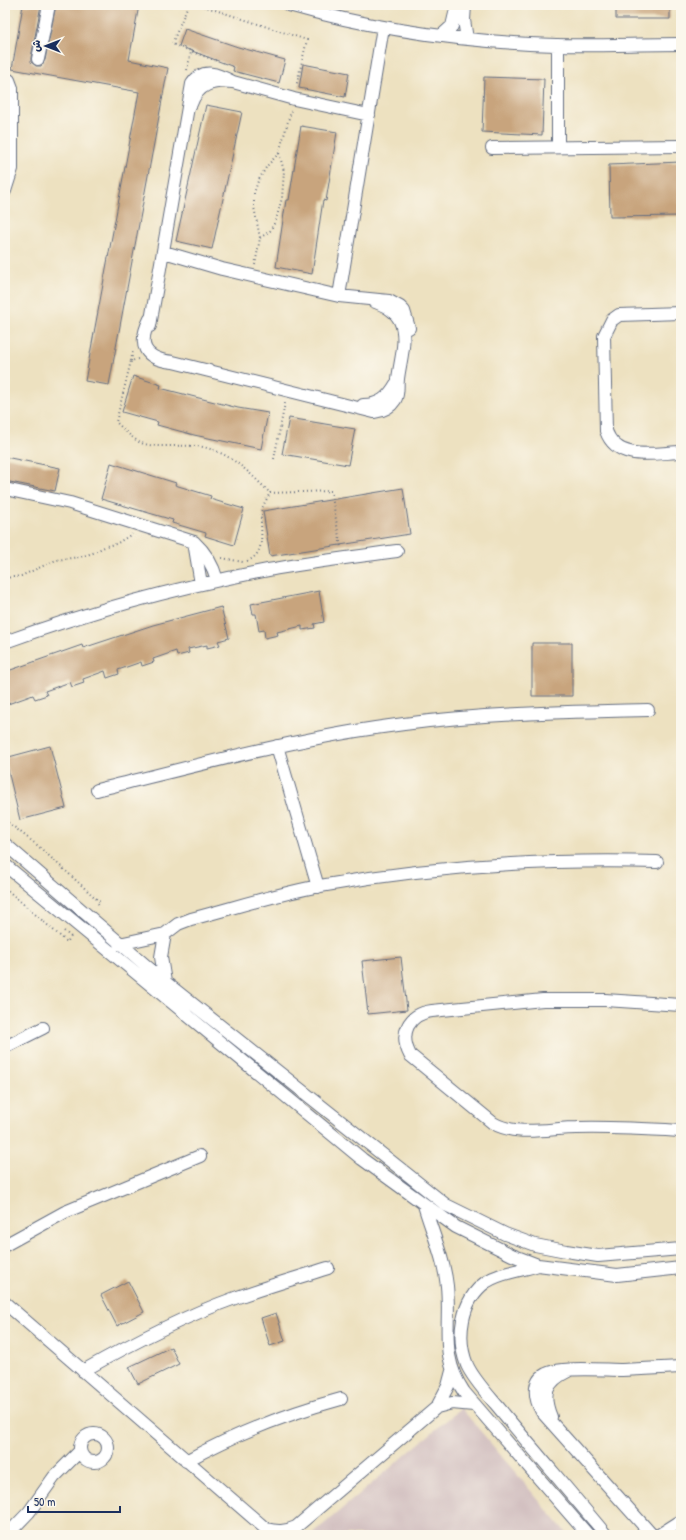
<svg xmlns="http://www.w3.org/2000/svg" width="686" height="1540" viewBox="0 0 686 1540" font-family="'Patrick Hand','Playpen Sans Arabic',sans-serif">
  <rect width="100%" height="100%" fill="#fbf7ec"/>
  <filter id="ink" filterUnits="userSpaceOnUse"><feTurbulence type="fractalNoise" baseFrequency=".025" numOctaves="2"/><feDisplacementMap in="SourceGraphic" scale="8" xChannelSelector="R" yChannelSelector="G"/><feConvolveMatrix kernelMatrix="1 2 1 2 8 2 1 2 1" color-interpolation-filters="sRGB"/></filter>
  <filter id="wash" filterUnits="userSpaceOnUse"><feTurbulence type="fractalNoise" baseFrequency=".012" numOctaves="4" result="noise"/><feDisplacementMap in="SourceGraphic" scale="16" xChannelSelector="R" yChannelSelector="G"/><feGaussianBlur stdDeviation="0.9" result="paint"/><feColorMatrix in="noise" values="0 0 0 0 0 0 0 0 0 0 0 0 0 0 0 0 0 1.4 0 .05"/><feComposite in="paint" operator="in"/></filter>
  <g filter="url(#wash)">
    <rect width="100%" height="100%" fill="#ede1c0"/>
    <path fill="#d2bfc0" d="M461 1408 568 1535H311Z"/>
    <g id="blocks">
      <path fill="#c8a47d" d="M23 5H41L31 58V62L36 66H41L45 60 56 5H139L129 60 168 68 109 385 85 381 139 92 12 69Z
        M616 5H670V19H616Z
        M185 29 238 47 285 60 279 83 233 71 234 67 179 46Z
        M303 64 349 73 345 97 299 88Z
        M484 77 544 79 542 135 482 132Z
        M206 105 242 112 212 249 176 241Z
        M301 126 337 132 326 201 323 200 312 274 276 267 286 200H289Z
        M681 162V216L610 217 609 165Z
        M133 376 161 385 160 388 195 397 238 408 268 413 261 449 194 435 157 425 158 422 122 412Z
        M289 418 355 429 348 465 282 454Z
        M5 457 60 468 55 491 5 481Z
        M111 463 176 483 175 485 211 496 210 499 244 509 234 545 205 536 206 533 172 523 173 520 101 499Z
        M403 488 410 534 270 556 263 511Z
        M319 591 324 622 314 624 315 628 302 630V626L277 632 278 635 265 638 264 630 259 631 256 614H253L251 604Z
        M221 607 229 638 218 641 220 645 207 648V645L188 649 189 653 177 656 176 651 153 659 154 662 142 666 141 662 118 670 119 674 107 678 105 671 83 679 84 683 72 687 70 682 45 691 47 695 35 699 33 695 5 705V672L82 645 83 648 153 625Z
        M532 643H572V696H532Z
        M50 746 66 808 20 820 5 758Z
        M401 957 407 1010 368 1014 362 961Z
        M128 1281 144 1312 117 1326 101 1295Z
        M276 1313 285 1341 270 1346 261 1318Z
        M171 1347 179 1364 138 1384 129 1367Z"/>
    </g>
  </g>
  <g filter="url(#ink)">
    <use href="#blocks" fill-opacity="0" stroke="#646d80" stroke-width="1"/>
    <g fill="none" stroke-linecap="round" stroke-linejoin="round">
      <g stroke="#646d80" stroke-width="14">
        <path id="minor" d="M289 5C376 30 466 42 556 45 598 46 640 44 681 44
          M465 5 464 20 467 39
          M441 36 452 26 457 5
          M558 45V147
          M38 59 49 5
          M5 78 9 80 12 88V169L5 191
          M191 104C198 84 213 80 233 82L294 99 369 115
          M492 148 681 146
          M164 252 222 269 339 296 389 301 400 307 404 311 409 328
          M339 296 383 27
          M681 313 619 315 612 320 604 336 606 431C617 462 654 453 681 452
          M150 319C137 345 144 359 173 362L374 412C382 411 390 408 395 400 399 393 397 387 398 379 400 361 408 338 400 321 395 310 384 305 373 301
          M150 326 192 84C203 67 218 74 233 82
          M363 405C379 405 388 398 396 384
          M5 489 70 503 194 542C206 553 213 565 217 580
          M194 542 201 584
          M5 642C90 611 179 587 268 570 311 562 354 557 397 551
          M277 746 318 887
          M97 790C199 765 300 737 404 724 485 713 567 712 648 710
          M5 844 165 982 446 1205 505 1234 535 1245 566 1251 598 1256 681 1249
          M5 865 362 1159 456 1227 512 1255 538 1265 617 1275 681 1268
          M165 934 161 957 165 982
          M119 944 165 934 178 924 191 919C233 908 276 894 320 886 433 866 542 859 657 862
          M681 1005 605 1000H543L432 1011C408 1014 399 1034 410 1055L493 1123C517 1137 551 1128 577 1128 612 1127 646 1129 681 1131
          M5 1047 43 1028
          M424 1205C432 1232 444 1258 447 1286 451 1327 439 1355 464 1392L588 1535
          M5 1245 65 1212 200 1156
          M538 1265C521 1271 501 1272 486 1282 461 1300 456 1338 467 1365 474 1381 493 1400 504 1414 538 1455 572 1494 606 1535
          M5 1303 266 1529C277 1532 285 1532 296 1527L437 1407 448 1386 452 1371
          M83 1371C132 1343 182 1317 235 1298 265 1287 297 1278 328 1268
          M437 1407 452 1403 474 1405
          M551 1417C542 1395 545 1382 568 1371
          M80 1448a14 14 0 1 1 28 0a14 14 0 1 1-28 0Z
          M186 1461C237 1433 285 1414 341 1399
          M7 1535 29 1512 54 1477 80 1451
          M652 1535 542 1412C535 1400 531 1382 546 1374 560 1366 604 1370 622 1370 642 1369 661 1368 681 1367
          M659 1535 681 1521"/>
      </g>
      <path stroke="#646d80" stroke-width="2" stroke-dasharray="1 3" stroke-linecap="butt" d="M188 5 172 44 217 61
        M200 5 307 40 296 87
        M187 70 191 52
        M260 238 270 231 276 220 282 198 284 171 279 153
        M255 265 260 238 254 207V193L258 181 267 166 279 153 291 111
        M138 359 131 361 116 422C123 429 131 437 139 442 156 450 184 443 203 447 231 453 251 474 270 493
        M131 361 133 350
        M274 459 285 403
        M222 558 243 562
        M247 561C267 554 260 530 261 513 262 506 267 499 270 493L331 491 341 548
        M5 578 21 576 56 560 80 557 93 553 106 546 116 544 132 534
        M5 820 37 845 100 902 96 907
        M5 888 67 942 72 935
        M64 931 71 937"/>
      <use href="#minor" stroke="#fff" stroke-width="12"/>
    </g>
  </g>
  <rect width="686" height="1540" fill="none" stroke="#fbf7ec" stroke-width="20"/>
  <g transform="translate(46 46) rotate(270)" stroke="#fbf7ec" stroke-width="3" paint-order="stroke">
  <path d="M0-3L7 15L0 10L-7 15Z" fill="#1b2f5e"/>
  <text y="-6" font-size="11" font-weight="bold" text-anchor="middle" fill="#1b2f5e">ش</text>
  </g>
  <path d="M28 1506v6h92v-6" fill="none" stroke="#1b2f5e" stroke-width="2"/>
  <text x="34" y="1506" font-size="12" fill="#1b2f5e" stroke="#fbf7ec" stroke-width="3" paint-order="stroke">50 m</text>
</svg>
